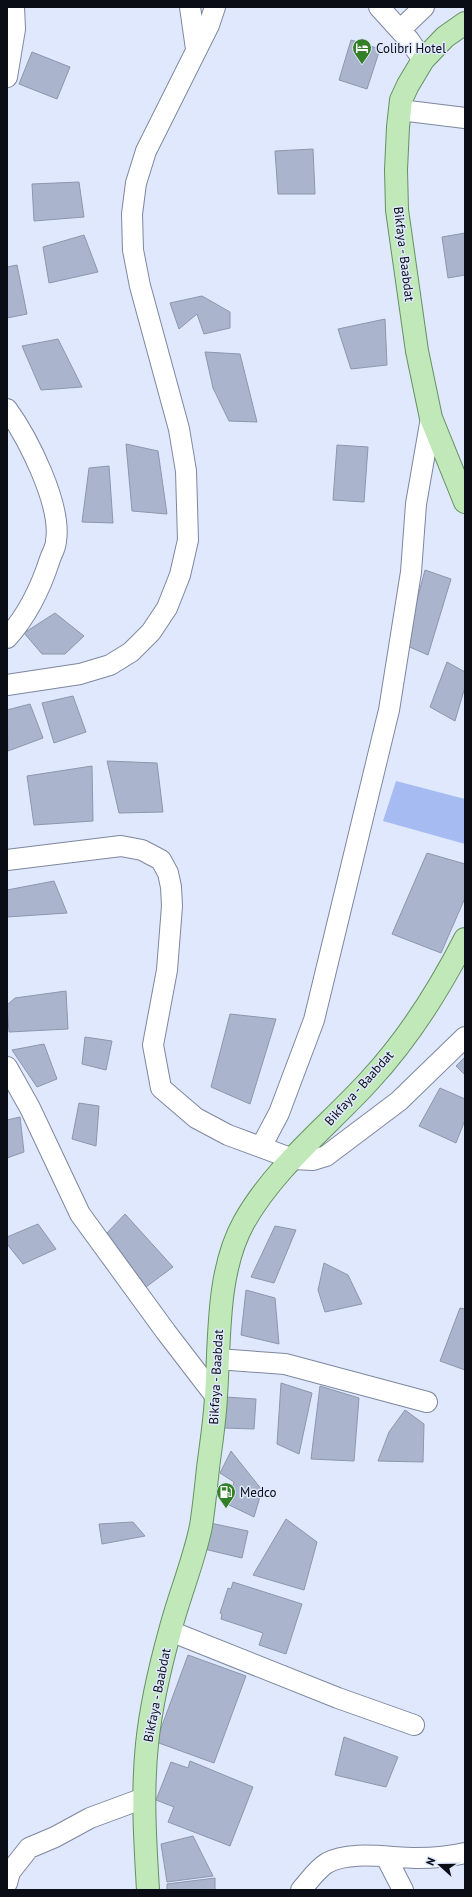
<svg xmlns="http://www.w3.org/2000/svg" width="472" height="1897" viewBox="0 0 472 1897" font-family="'PT Sans',sans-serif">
  <rect width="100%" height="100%" fill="#dfe8fd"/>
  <path fill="#a5bbf2" d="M396 781 465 799V844L383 821Z"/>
  <path fill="#aab4cd" stroke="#8c96ae" d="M351 40 380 49 367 89 339 80Z
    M32 52 70 67 57 99 19 84Z
    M313 149 315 194H278L275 151Z
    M79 182 84 217 34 221 32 184Z
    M465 233V275L448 278 442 237Z
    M84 235 98 272 49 283 43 247Z
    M17 265 27 314 7 318V267Z
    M202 296 230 312V328L204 334 197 314 179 329 170 303Z
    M385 319 387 365 351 369 338 329Z
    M58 339 82 387 41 390 22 346Z
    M205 352 240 354 257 422 229 421 213 388Z
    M126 444 158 451 167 514 132 511Z
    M337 445 368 447 364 502 333 500Z
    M109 466 113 523 82 522 89 468Z
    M425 570 451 579 428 655 405 645Z
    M55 613 84 636 65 654H42L24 633Z
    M447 662 465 672V687L455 721 430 707Z
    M73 696 86 732 54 743 42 703Z
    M30 704 43 738 8 751 7 710Z
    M107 761 157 763 163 812 119 813Z
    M92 766 93 821 34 825 27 776Z
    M427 853 465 864V898L441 953 392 934Z
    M54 881 67 913 7 917V890Z
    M66 991 68 1029 9 1032 7 1005 15 998Z
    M230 1014 276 1019 250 1104 211 1087Z
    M85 1037 112 1041 106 1070 82 1064Z
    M44 1044 57 1079 37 1087 12 1050Z
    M465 1057V1075L456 1066Z
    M440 1088 465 1099V1120L456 1143 419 1126Z
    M79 1103 99 1106 96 1146 72 1139Z
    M20 1117 24 1152 7 1158V1120Z
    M125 1214 173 1267 146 1287 107 1233Z
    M38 1224 56 1249 23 1264 7 1244V1237Z
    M275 1226 296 1230 274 1283 251 1277Z
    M324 1263 348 1275 362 1304 325 1312 318 1290Z
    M246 1290 275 1298 279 1344 241 1335Z
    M460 1308 465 1309V1370L440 1361Z
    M281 1383 312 1393 299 1454 277 1444Z
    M320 1386 359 1398 354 1461 311 1459Z
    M226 1397 256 1399 254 1429 224 1428Z
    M405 1410 424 1424 423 1462 378 1461 389 1432Z
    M231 1451 262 1490 254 1517 227 1504 234 1482 220 1473Z
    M286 1519 317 1542 304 1590 253 1575Z
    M133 1522 145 1536 102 1544 99 1524Z
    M210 1523 248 1531 242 1558 204 1549Z
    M233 1582 302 1604 286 1654 259 1645 263 1633 221 1619 222 1614 220 1613 228 1588 231 1589Z
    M188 1655 246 1676 214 1763 156 1742Z
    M344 1737 398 1757 386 1787 335 1775Z
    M190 1761 253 1787 230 1846 168 1822 174 1807 156 1800 171 1762 188 1768Z
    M193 1836 213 1876 167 1882 161 1844Z
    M215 1878V1890H167V1884Z"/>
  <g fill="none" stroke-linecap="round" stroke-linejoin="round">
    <g stroke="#7d879e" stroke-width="22">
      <path id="minor" d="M190 7 196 49
        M379 7 409 40 423 60
        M400 30 424 7
        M7 77 15 29 14 7
        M400 110 465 118
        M7 409C28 438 62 505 56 541 56 547 52 553 50 559 41 587 27 616 7 638
        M7 685 80 674 110 665 131 652 151 632 167 608 180 575 188 540 186 471 179 429 140 286 133 250 132 214 136 183 146 151 209 25 215 7
        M7 860 121 846 142 850 161 860 168 873 171 887 172 906 167 970 153 1045 161 1088 196 1118 228 1135 293 1159 313 1160 326 1156 399 1101 465 1037
        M7 1067 30 1108 80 1214 166 1332 216 1397
        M261 1147 279 1113 314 1020 389 710 411 572 416 504 431 418
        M217 1359 285 1364 427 1402
        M170 1631 338 1698 414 1725
        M386 1857 403 1890
        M7 1883 10 1872 29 1848 55 1837 90 1818 144 1798
        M301 1890C309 1881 317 1869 327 1863 350 1850 390 1858 416 1858 432 1858 449 1857 465 1853"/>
    </g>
    <g stroke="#659162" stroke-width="24">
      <path id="major" d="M465 23 445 37 423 60 408 85 401 100 398 127 396 170 397 210 417 351 431 418 465 502
        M148 1890C145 1841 142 1792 147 1744 151 1706 160 1667 170 1631 179 1596 194 1561 201 1526 204 1507 206 1487 208 1468 211 1444 215 1420 216 1396 220 1340 216 1272 244 1222 275 1167 327 1127 369 1081 408 1039 439 990 465 939"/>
    </g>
    <use href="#minor" stroke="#fff" stroke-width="20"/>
    <use href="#major" stroke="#c0e8b9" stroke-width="22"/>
  </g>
  <defs>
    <g id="hotel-pin" transform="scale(1)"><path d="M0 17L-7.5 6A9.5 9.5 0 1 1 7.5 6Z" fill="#348029" stroke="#dfe8fd"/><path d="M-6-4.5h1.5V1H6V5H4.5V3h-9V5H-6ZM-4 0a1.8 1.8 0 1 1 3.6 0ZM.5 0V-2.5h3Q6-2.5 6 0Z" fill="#fff"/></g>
    <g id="fuel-pin" transform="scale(1)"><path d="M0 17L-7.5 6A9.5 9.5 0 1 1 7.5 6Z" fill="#348029" stroke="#dfe8fd"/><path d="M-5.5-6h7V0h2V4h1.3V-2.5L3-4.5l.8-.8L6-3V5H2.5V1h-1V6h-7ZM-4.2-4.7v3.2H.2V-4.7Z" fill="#fff"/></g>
  </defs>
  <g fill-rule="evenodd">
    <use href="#hotel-pin" x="362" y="48"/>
    <use href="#fuel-pin" x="226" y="1492"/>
  </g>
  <g text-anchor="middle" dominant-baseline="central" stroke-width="3" stroke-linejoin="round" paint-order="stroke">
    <g font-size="13" fill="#0a0d16" stroke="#dfe8fd" text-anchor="start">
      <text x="376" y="48">Colibri Hotel</text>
      <text x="240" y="1492">Medco</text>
    </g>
    <g font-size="13" fill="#0a0d16" stroke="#dfe8fd">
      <text transform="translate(404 254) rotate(83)">Bikfaya - Baabdat</text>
      <text transform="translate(359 1088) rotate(-48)">Bikfaya - Baabdat</text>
      <text transform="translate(216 1377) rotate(-87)">Bikfaya - Baabdat</text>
      <text transform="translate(157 1695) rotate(-79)">Bikfaya - Baabdat</text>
    </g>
  </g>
  <rect width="472" height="1897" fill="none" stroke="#0a0d16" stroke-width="16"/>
  <g transform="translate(440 1865) rotate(291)" stroke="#dfe8fd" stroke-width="3" paint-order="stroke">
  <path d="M0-3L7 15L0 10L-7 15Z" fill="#0a0d16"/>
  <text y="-6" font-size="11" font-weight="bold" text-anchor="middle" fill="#0a0d16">N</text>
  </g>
</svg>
